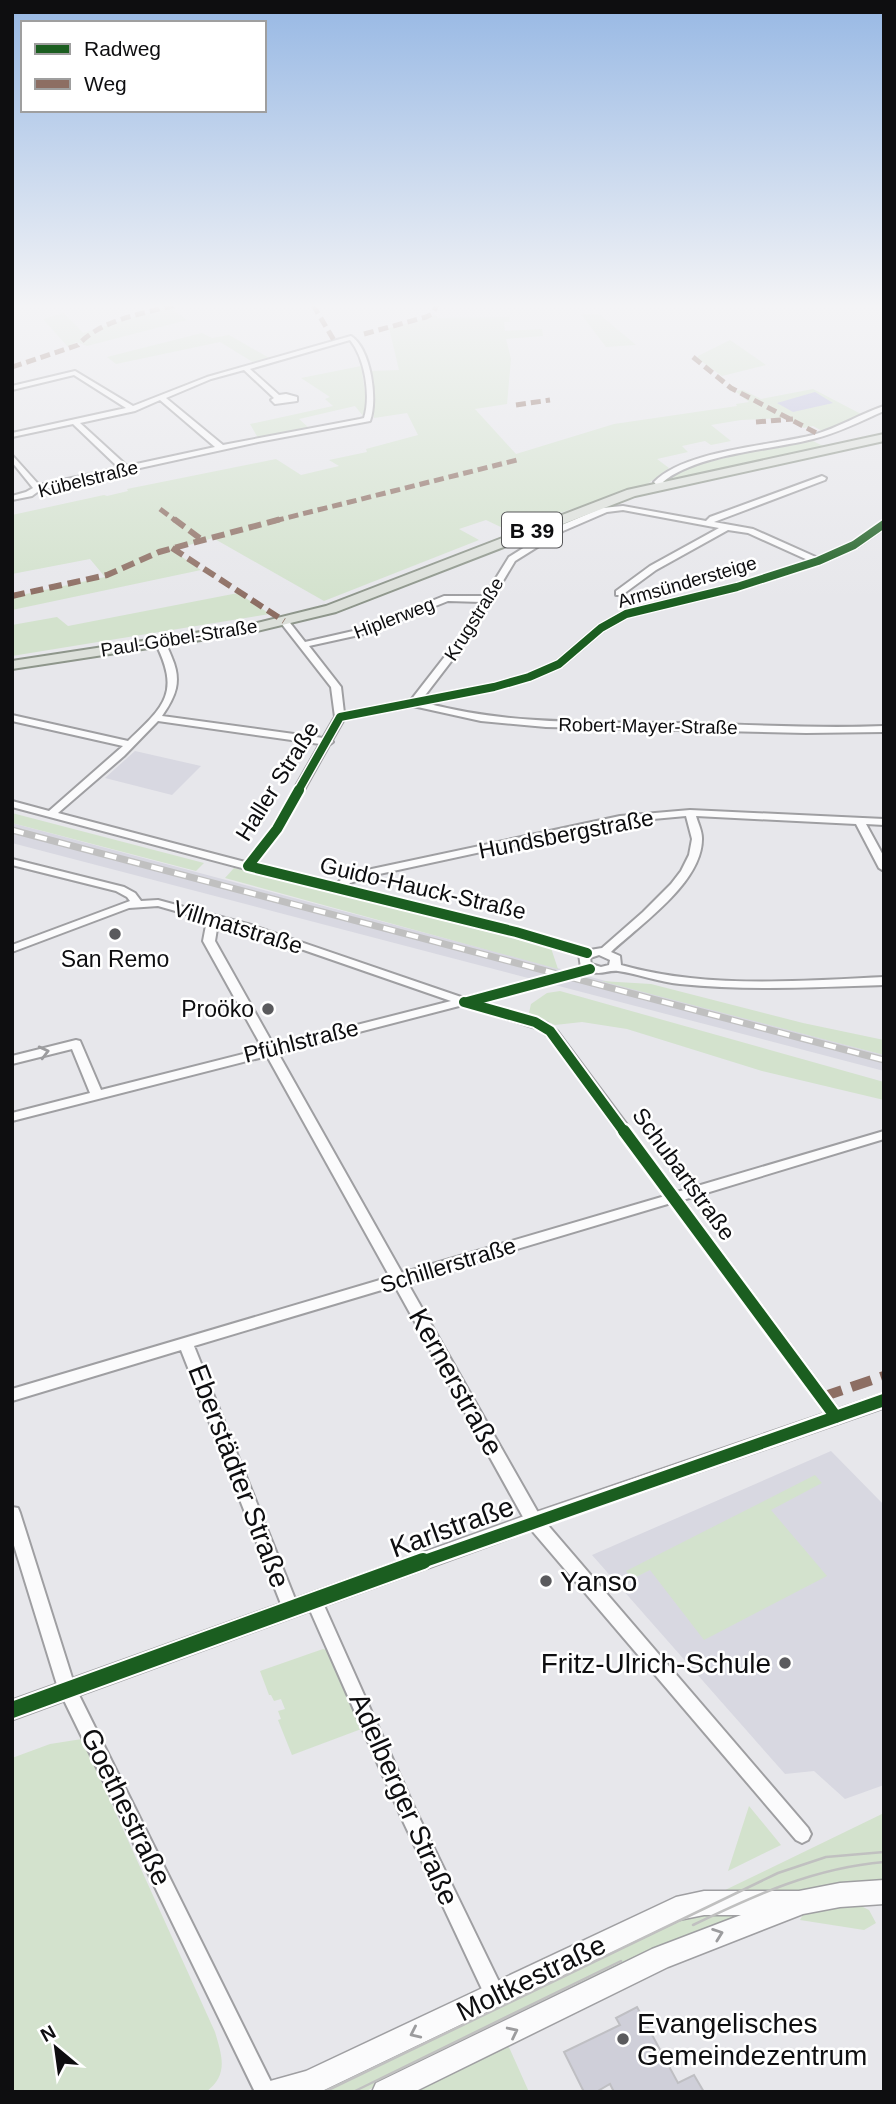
<svg xmlns="http://www.w3.org/2000/svg" width="896" height="2104" viewBox="0 0 896 2104" font-family="Arial,sans-serif">
  <rect width="100%" height="100%" fill="#e7e7eb"/>
  <path fill="#d8d8e1" d="M135 751 201 766 172 795 105 778Z
    M12 823 884 1055V1071L12 843Z
    M831 1451 884 1505V1785L845 1799 814 1771 785 1774 592 1555Z"/>
  <path fill="#d3e2cd" d="M168 306 187 320 87 346 76 342 68 347 43 319 64 313 83 333Z
    M581 314H599L636 345 606 347Z
    M436 315 438 318 509 317 510 322H504L505 331 542 329 543 336 506 339 511 359 507 404 475 409 516 454 614 424 737 406 736 404 749 402 735 391 743 390 761 399 813 389 861 414 824 432 813 426 804 428 787 418 741 420 711 425 731 441 711 445 705 441 682 446 688 452 657 459 669 468 646 485 507 530 486 520 459 529 479 540 324 601 213 538 172 550 201 570 12 610V597L105 577 90 559 12 574V515L104 495 107 496 128 491 127 489 276 459 301 475 339 466 329 460 367 452 366 449 418 435 407 413 374 418 370 371 399 370 389 328Z
    M202 333 212 338 229 335 271 359 256 364 220 342 116 364 107 357Z
    M730 340 766 365 722 376 698 359V356Z
    M361 366 368 412 366 417 354 420 363 416 355 406 299 419 309 428 258 438 250 424 333 406 325 399 330 397 301 378Z
    M811 440 823 446 667 480C681 463 783 446 811 440Z
    M238 593 270 614 12 656V625L57 617 68 626Z
    M12 813 204 863 196 871 12 823Z
    M234 868 551 948 558 969 225 878Z
    M601 981 651 984 803 1023 884 1040V1055Z
    M560 991 884 1082V1100L762 1071 627 1029 582 1022 555 1025 529 1013 531 1004 547 993Z
    M815 1475 822 1483 771 1510 827 1576 704 1640 650 1570 632 1579 626 1571Z
    M323 1649 330 1651 364 1728 292 1755 278 1720 281 1719 278 1711 285 1709 281 1699 274 1701 271 1695H269L260 1671Z
    M82 1739 215 2032C222 2056 229 2075 206 2092H12V1758L50 1744Z
    M749 1806 781 1845 728 1871Z
    M884 1813V1880L852 1882 782 1894 721 1892Z
    M859 1905 869 1910 876 1923 864 1930 800 1920 804 1913Z
    M678 1914H739V1917L364 2092H312Z
    M508 2045 529 2092H413Z"/>
  <path fill="#bebede" d="M815 392 833 403 793 412 777 403Z"/>
  <path fill="#cfcfd9" stroke="#bfbfc3" stroke-width="2" d="M637 2007 678 2083 694 2075 704 2092H614L610 2084 596 2092H584L564 2052 620 2025 616 2018Z"/>
  <g fill="none" stroke-linecap="round" stroke-linejoin="round">
    <g stroke="#9f9fa2" stroke-width="4">
      <path id="minor" d="M351 336C371 349 378 400 370 421L258 442 40 490 32 496 12 500V496L26 492 33 488 12 462V455L39 485 119 468 73 424 12 437V433L126 408 74 375 12 390V386L75 371 133 406 207 377ZM350 340C365 358 371 396 364 418L360 419 223 445 166 398 211 379 244 370 274 398 271 400 275 404 297 401V397L286 394 279 395 250 369ZM160 400 215 447 127 466 80 423 135 411Z
        M884 406V411C861 421 838 433 813 439 770 450 696 454 663 482L666 486 665 488H659L654 482C685 450 770 446 813 435 838 428 860 414 884 406Z
        M822 476 826 478 825 480 714 522 753 529 818 558 851 543 884 522V528L857 547 821 563 740 589 629 616 604 630 562 666 532 679 494 690 426 703C508 725 591 722 675 723 745 724 814 729 884 726V732L806 733 546 727 481 721 413 706 344 719 332 740 333 742 329 745 282 829 254 865 335 885 342 879 367 870 620 816 690 810 884 819V825L866 824 884 857V871L879 868 856 824 696 816C698 823 702 831 702 838 703 882 641 924 611 952L620 956 621 965C706 989 796 981 884 977V985C816 987 748 991 680 984 659 982 639 974 618 971 608 970 602 975 592 972L477 1002 547 1023 557 1031 677 1192 884 1131V1139L683 1200 841 1413 844 1417 841 1421 836 1423 831 1421 671 1203 407 1282 540 1516 808 1828 811 1834 808 1840 802 1843 796 1840 528 1526 395 1286 194 1346 299 1609 297 1614 291 1616 285 1614 283 1609 181 1350 12 1401V1389L390 1277 267 1056 12 1121V1113L90 1093 72 1049 12 1064V1056L76 1040 80 1041 101 1090 263 1049 203 941 207 920 158 906 129 908 12 952V945L130 901 127 897 116 891 12 865V859L124 887 135 893 141 901 158 900 251 925 464 998 581 968 579 954 513 935 295 882 12 807V801L49 811 123 746 12 721V715L128 741C166 705 180 692 155 642L160 639C166 643 169 650 172 658 182 681 176 696 162 716L323 738 335 717 331 687 281 623V619H287L305 642 362 629 444 596H485L509 557 557 527 602 508 623 506 706 521 710 517ZM623 510 719 528 650 566 616 591V595H622L656 570 728 530 748 533 810 561 734 585 623 612 598 626 556 662 526 675 493 684 423 698 469 638 515 561 563 531 607 512ZM448 601 482 602 460 637 411 700 344 713 341 687 309 646 368 633ZM158 721 320 744 272 828 245 862 58 813 124 756ZM686 816 692 839 689 855 681 871 671 884 643 912 602 948 590 950 520 930 345 888 350 883 370 876 620 822ZM218 923 243 929 451 1001 274 1046 215 941ZM599 955 610 960 609 965 601 967 591 964 590 958ZM463 1005 539 1029 549 1037 665 1196 402 1273 278 1053Z
        M12 1507 18 1508 20 1513 75 1687 276 2092H255L58 1688 12 1539Z
        M314 1594 320 1596 322 1601 415 1809 502 1988 505 1995 502 2002 495 2005 488 2002 403 1821 306 1601 308 1596Z"/>
    </g>
    <g stroke="#9f9fa2" stroke-width="3">
      <path id="tertiary" d="M884 1393V1408L541 1527 12 1720V1700L527 1515Z
        M884 1880V1904L840 1907 803 1914 668 1967 414 2092H372L376 2083 652 1949 741 1915H704L679 1920 320 2092H259L263 2083 306 2071 676 1897 704 1891H799L840 1883Z"/>
    </g>
    <g stroke="#8e968b" stroke-width="4">
      <path id="primary" d="M884 434V441L635 496 336 612 253 632 12 669V661L253 624 326 606 627 490Z"/>
    </g>
    <use href="#minor" fill="#fbfbfc" fill-rule="evenodd"/>
    <use href="#tertiary" fill="#fbfbfc" fill-rule="evenodd"/>
    <use href="#primary" fill="#dce0da" fill-rule="evenodd"/>
    <path stroke="#c0c0c0" stroke-width="2.5" d="M693 1925C755 1895 814 1868 884 1862
      M324 2092 778 1873 826 1857 884 1852
      M353 2092 621 1961"/>
    <g stroke="#c0c0c0" stroke-width="7">
      <path id="rail" d="M12 830 884 1060"/>
    </g>
    <use href="#rail" stroke="#fff" stroke-width="4.5" stroke-dasharray="12" stroke-linecap="butt"/>
    <path stroke="#8d6e63" stroke-width="5" stroke-dasharray="10 5" stroke-linecap="butt" d="M313 305 335 342
      M364 334 426 317 432 314 437 305
      M693 357 731 388 820 435
      M12 367 78 345C102 319 142 314 175 305
      M516 405 550 400
      M756 422 793 419
      M160 509 176 521
      M274 521 517 460"/>
    <path stroke="#8d6e63" stroke-width="6" stroke-dasharray="13 6" stroke-linecap="butt" d="M174 519 201 539
      M172 548 284 621
      M12 596 107 575 159 552 281 519"/>
    <path stroke="#8d6e63" stroke-width="10" stroke-dasharray="21 10" stroke-linecap="butt" d="M822 1397 884 1376"/>
    <g stroke="#fff" stroke-width="11">
      <path id="cycleway-far3" d="M298 791 340 717 494 687 529 677 559 664 601 628 626 614 737 587 818 561 854 545 884 524"/>
    </g>
    <g stroke="#fff" stroke-width="14">
      <path id="cycleway-far2" d="M299 790 277 829 248 866 516 932 587 953
        M464 1002 535 1022 550 1031 625 1133
        M467 1002 590 969"/>
    </g>
    <g stroke="#fff" stroke-width="17">
      <path id="cycleway-far1" d="M624 1131 836 1417
        M419 1563 884 1400"/>
    </g>
    <g stroke="#fff" stroke-width="20">
      <path id="cycleway" d="M12 1710 423 1561"/>
    </g>
    <use href="#cycleway-far3" stroke="#1b5e20" stroke-width="8"/>
    <use href="#cycleway-far2" stroke="#1b5e20" stroke-width="10"/>
    <use href="#cycleway-far1" stroke="#1b5e20" stroke-width="12"/>
    <use href="#cycleway" stroke="#1b5e20" stroke-width="16"/>
  </g>
  <defs><path id="oneway-chevron" d="M-2-3.5L2.5 0L-2 3.5" fill="none" stroke-width="1.6" stroke-linecap="round" stroke-linejoin="round" transform="scale(1.75)"/></defs>
  <g stroke="#9c9c9e">
    <use href="#oneway-chevron" transform="translate(44 1052) rotate(-14)"/>
    <use href="#oneway-chevron" transform="translate(718 1934) rotate(-20)"/>
    <use href="#oneway-chevron" transform="translate(513 2032) rotate(-26)"/>
    <use href="#oneway-chevron" transform="translate(415 2033) rotate(155)"/>
  </g>
  <linearGradient id="sky" x2="0" y2="1"><stop stop-color="#97b8e4"/><stop offset="0.51" stop-color="#f4f4f6"/><stop offset="1" stop-color="#f4f4f6" stop-opacity="0"/></linearGradient>
  <rect width="896" height="600" fill="url(#sky)"/>
  <g fill="#5a5a5d" stroke="#fff" stroke-width="2.5">
    <circle cx="115" cy="934" r="7"/>
    <circle cx="268" cy="1009" r="7"/>
    <circle cx="546" cy="1581" r="7"/>
    <circle cx="785" cy="1663" r="7"/>
    <circle cx="623" cy="2039" r="7"/>
  </g>
  <g text-anchor="middle" dominant-baseline="central" stroke-width="5" stroke-linejoin="round" paint-order="stroke">
    <g font-size="19" fill="#0e0e10" stroke="#fff">
      <text transform="translate(88 479) rotate(-14)">Kübelstraße</text>
      <text transform="translate(687 582) rotate(-16)">Armsündersteige</text>
      <text transform="translate(394 618) rotate(-21)">Hiplerweg</text>
      <text transform="translate(474 619) rotate(-58)">Krugstraße</text>
      <text transform="translate(179 638) rotate(-9)">Paul-Göbel-Straße</text>
      <text transform="translate(648 726) rotate(1)">Robert-Mayer-Straße</text>
    </g>
    <rect fill="#fff" stroke="#565658" stroke-width="2" x="502" y="512.5" width="60" height="35" rx="5"/>
    <g font-size="21" font-weight="bold" fill="#0e0e10">
      <text x="532" y="530">B 39</text>
    </g>
    <g font-size="23" fill="#0e0e10" stroke="#fff">
      <text transform="translate(277 781) rotate(-58)">Haller Straße</text>
      <text transform="translate(566 834) rotate(-11)">Hundsbergstraße</text>
      <text transform="translate(423 888) rotate(13)">Guido-Hauck-Straße</text>
      <text transform="translate(238 927) rotate(17)">Villmatstraße</text>
      <text transform="translate(301 1041) rotate(-14)">Pfühlstraße</text>
      <text transform="translate(684 1174) rotate(54)">Schubartstraße</text>
      <text transform="translate(448 1265) rotate(-17)">Schillerstraße</text>
    </g>
    <g font-size="23" fill="#0e0e10" stroke="#fff">
      <text x="115" y="959">San Remo</text>
      <text x="254" y="1009" text-anchor="end">Proöko</text>
    </g>
    <g font-size="28" fill="#0e0e10" stroke="#fff">
      <text transform="translate(456 1382) rotate(61)">Kernerstraße</text>
      <text transform="translate(239 1476) rotate(69)">Eberstädter Straße</text>
      <text transform="translate(452 1527) rotate(-20)">Karlstraße</text>
      <text transform="translate(404 1799) rotate(66)">Adelberger Straße</text>
      <text transform="translate(126 1807) rotate(64)">Goethestraße</text>
      <text transform="translate(531 1978) rotate(-26)">Moltkestraße</text>
    </g>
    <g font-size="28" fill="#0e0e10" stroke="#fff" text-anchor="start">
      <text x="560" y="1581">Yanso</text>
      <text x="771" y="1663" text-anchor="end">Fritz-Ulrich-Schule</text>
      <text x="637" y="2023">Evangelisches<tspan x="637" dy="32">Gemeindezentrum</tspan></text>
    </g>
  </g>
  <rect width="896" height="2104" fill="none" stroke="#0e0e10" stroke-width="28"/>
  <rect x="21" y="21" width="245" height="91" fill="#ffffff" stroke="#9f9f9f" stroke-width="2"/>
  <rect x="35" y="44" width="35" height="10" fill="#1b5e20" stroke="#9f9f9f" stroke-width="2"/>
  <text x="84" y="56" font-size="21" fill="#0e0e10">Radweg</text>
  <rect x="35" y="79" width="35" height="10" fill="#8d6e63" stroke="#9f9f9f" stroke-width="2"/>
  <text x="84" y="91" font-size="21" fill="#0e0e10">Weg</text>
  <g transform="translate(56 2048) rotate(331)" stroke="#ffffff" stroke-width="5" paint-order="stroke">
  <path d="M0-5L12 26L0 18L-12 26Z" fill="#0e0e10"/>
  <text y="-10" font-size="19" font-weight="bold" text-anchor="middle" fill="#0e0e10">N</text>
  </g>
</svg>
